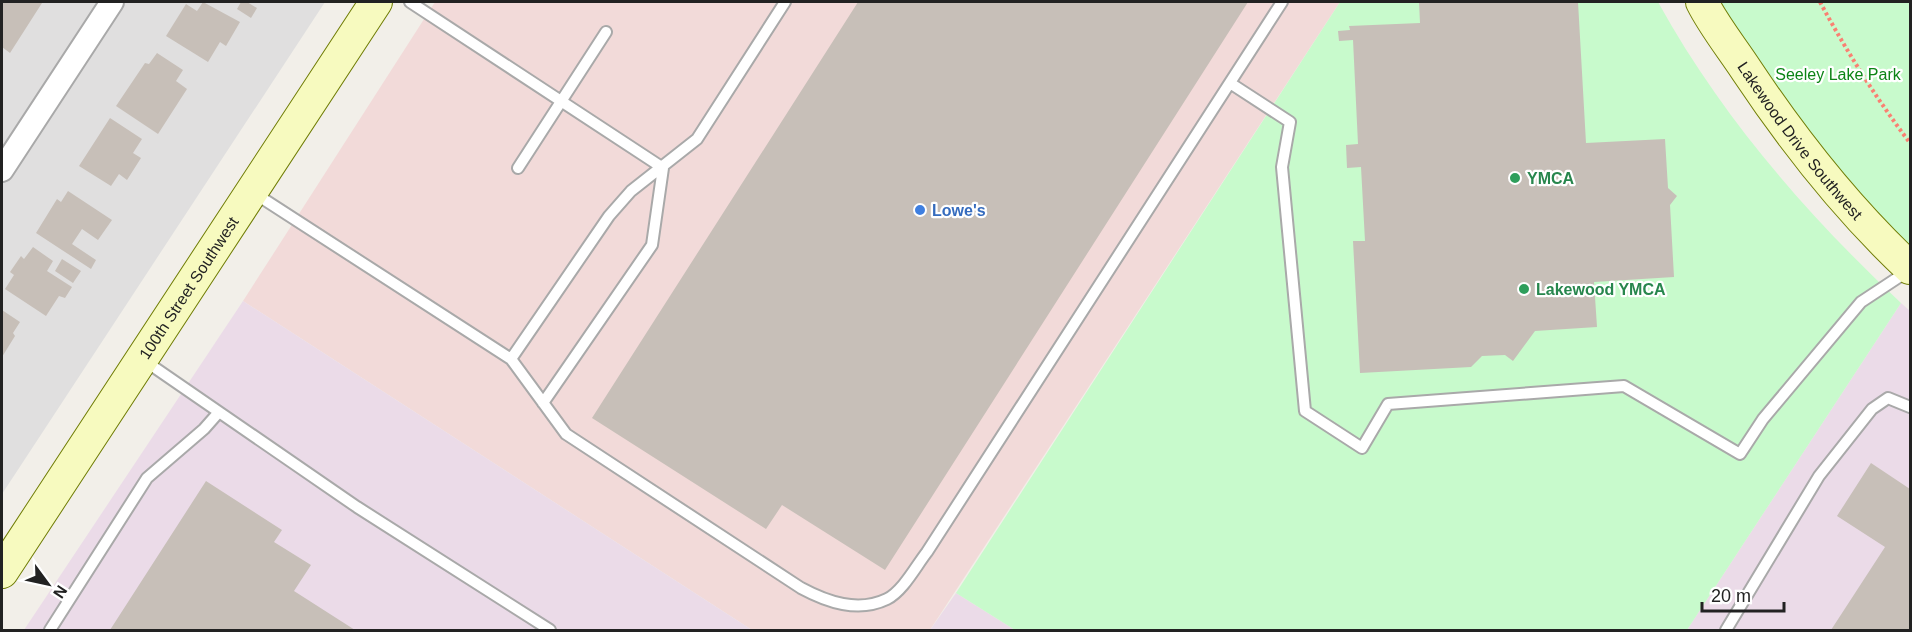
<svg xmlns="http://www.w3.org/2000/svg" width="1912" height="632" viewBox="0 0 1912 632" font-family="Arial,sans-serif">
  <rect width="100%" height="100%" fill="#f2efe9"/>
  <path fill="#e0dfdf" d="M2 2H325L2 494Z"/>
  <path fill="#f2dad9" d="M435 2H1340L930 630H752L243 301Z"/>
  <path fill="#ebdbe8" d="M243 301 752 630H24Z
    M1901 303 1910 311V630H1687Z
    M956 593 1015 630H930Z"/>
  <path fill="#c8facc" d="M1340 2H1658C1721 116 1806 214 1901 303L1687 630H1015L956 593Z
    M1702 2H1910V268Z"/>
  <path fill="#c7bfb8" d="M2 2 42 3 10 53 2 47Z
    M203 2 240 22 226 46 220 42 208 62 166 36 186 4 197 11Z
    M241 2H247L257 8 251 18 237 9Z
    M858 2H1248L885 570 782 505 766 529 592 418Z
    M1419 2H1578L1586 143 1665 139 1668 188 1677 196 1670 205 1674 277 1594 282 1597 327 1535 331 1513 361 1505 355 1482 356 1471 367 1360 373 1353 241H1365L1361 167 1347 168 1346 145 1358 144 1353 40 1339 41 1338 31 1350 30 1349 26 1420 23Z
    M157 53 183 70 176 81 187 89 158 134 116 106 145 63 149 64Z
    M110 118 142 139 133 153 141 158 127 180 119 174 111 186 79 166Z
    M68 191 112 220 98 240 82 229 72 244 96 260 91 269 36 233 57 199 61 202Z
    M33 247 53 261 47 271 72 287 65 298 59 296 46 316 5 289 14 275 10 272 21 256 24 259Z
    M62 259 81 271 73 283 55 271Z
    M2 310 20 322 13 333 15 336 2 357Z
    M1871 463 1910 489V630H1831L1885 547 1837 516Z
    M206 481 282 530 274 542 311 565 294 591 355 630H110Z"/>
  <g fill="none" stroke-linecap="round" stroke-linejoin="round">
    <g stroke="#a9a9a9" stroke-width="14">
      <path id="lane" d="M410 2 663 168 652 245 543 403
        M1230 83 1290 122 1282 167 1305 411 1362 448 1388 404 1624 386 1740 454 1763 419 1861 302 1908 271
        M518 168 606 32
        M254 193 511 359 566 434 801 588C827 602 858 613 887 599 903 591 916 566 927 552L1282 2
        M511 359 609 216 631 191 697 139 785 2
        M219 412 357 507 550 630
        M50 630 147 478 204 429 219 412 145 361
        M1726 630 1819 476 1872 409 1888 398 1910 407"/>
    </g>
    <g stroke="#a9a9a9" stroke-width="26">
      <path id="street" d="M2 170 112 2"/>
    </g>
    <g stroke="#707d05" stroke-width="34">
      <g id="secondary">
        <path id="s1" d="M1702 2C1714 26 1732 48 1747 71 1795 143 1847 209 1910 268"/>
        <path id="s2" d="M2 572 376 2"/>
      </g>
    </g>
    <path stroke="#fa8072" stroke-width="4" stroke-dasharray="3 3" stroke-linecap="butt" d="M1820 2C1847 52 1876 98 1910 143"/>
    <use href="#lane" stroke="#fff" stroke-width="10"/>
    <use href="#street" stroke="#fff" stroke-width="22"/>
    <use href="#secondary" stroke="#f7fabf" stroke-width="32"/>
  </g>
  <g fill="#2e9e5b" stroke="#fff" stroke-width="2">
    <circle cx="1515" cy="178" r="6"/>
    <circle cx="1524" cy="289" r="6"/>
  </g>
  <circle fill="#3f7fe0" stroke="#fff" stroke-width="2" cx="920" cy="210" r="6"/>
  <g text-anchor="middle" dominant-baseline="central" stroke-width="4.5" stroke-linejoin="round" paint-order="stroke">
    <g font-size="16" fill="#0c8416" stroke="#fff">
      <text x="1838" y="74">Seeley Lake Park</text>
    </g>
    <g font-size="16" fill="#222" stroke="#fff">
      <text stroke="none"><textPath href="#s1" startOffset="170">Lakewood Drive Southwest</textPath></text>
      <text stroke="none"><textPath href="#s2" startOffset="340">100th Street Southwest</textPath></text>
    </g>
    <g font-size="16" font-weight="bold" fill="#27864d" stroke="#fff" text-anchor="start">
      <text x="1527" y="178">YMCA</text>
      <text x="1536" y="289">Lakewood YMCA</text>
    </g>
    <g font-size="16" font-weight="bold" fill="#366cbe" stroke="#fff" text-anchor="start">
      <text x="932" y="210">Lowe's</text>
    </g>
  </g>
  <rect width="1912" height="632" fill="none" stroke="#222222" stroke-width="6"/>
  <g transform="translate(48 584) rotate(123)" stroke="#ffffff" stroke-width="4.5" paint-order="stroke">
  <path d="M0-4.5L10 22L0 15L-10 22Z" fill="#222222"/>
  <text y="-9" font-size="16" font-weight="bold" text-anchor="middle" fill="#222222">N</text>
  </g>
  <path d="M1702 602v9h82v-9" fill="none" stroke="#222222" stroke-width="3"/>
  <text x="1711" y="602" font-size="18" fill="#222222" stroke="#ffffff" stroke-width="4.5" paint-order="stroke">20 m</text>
</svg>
